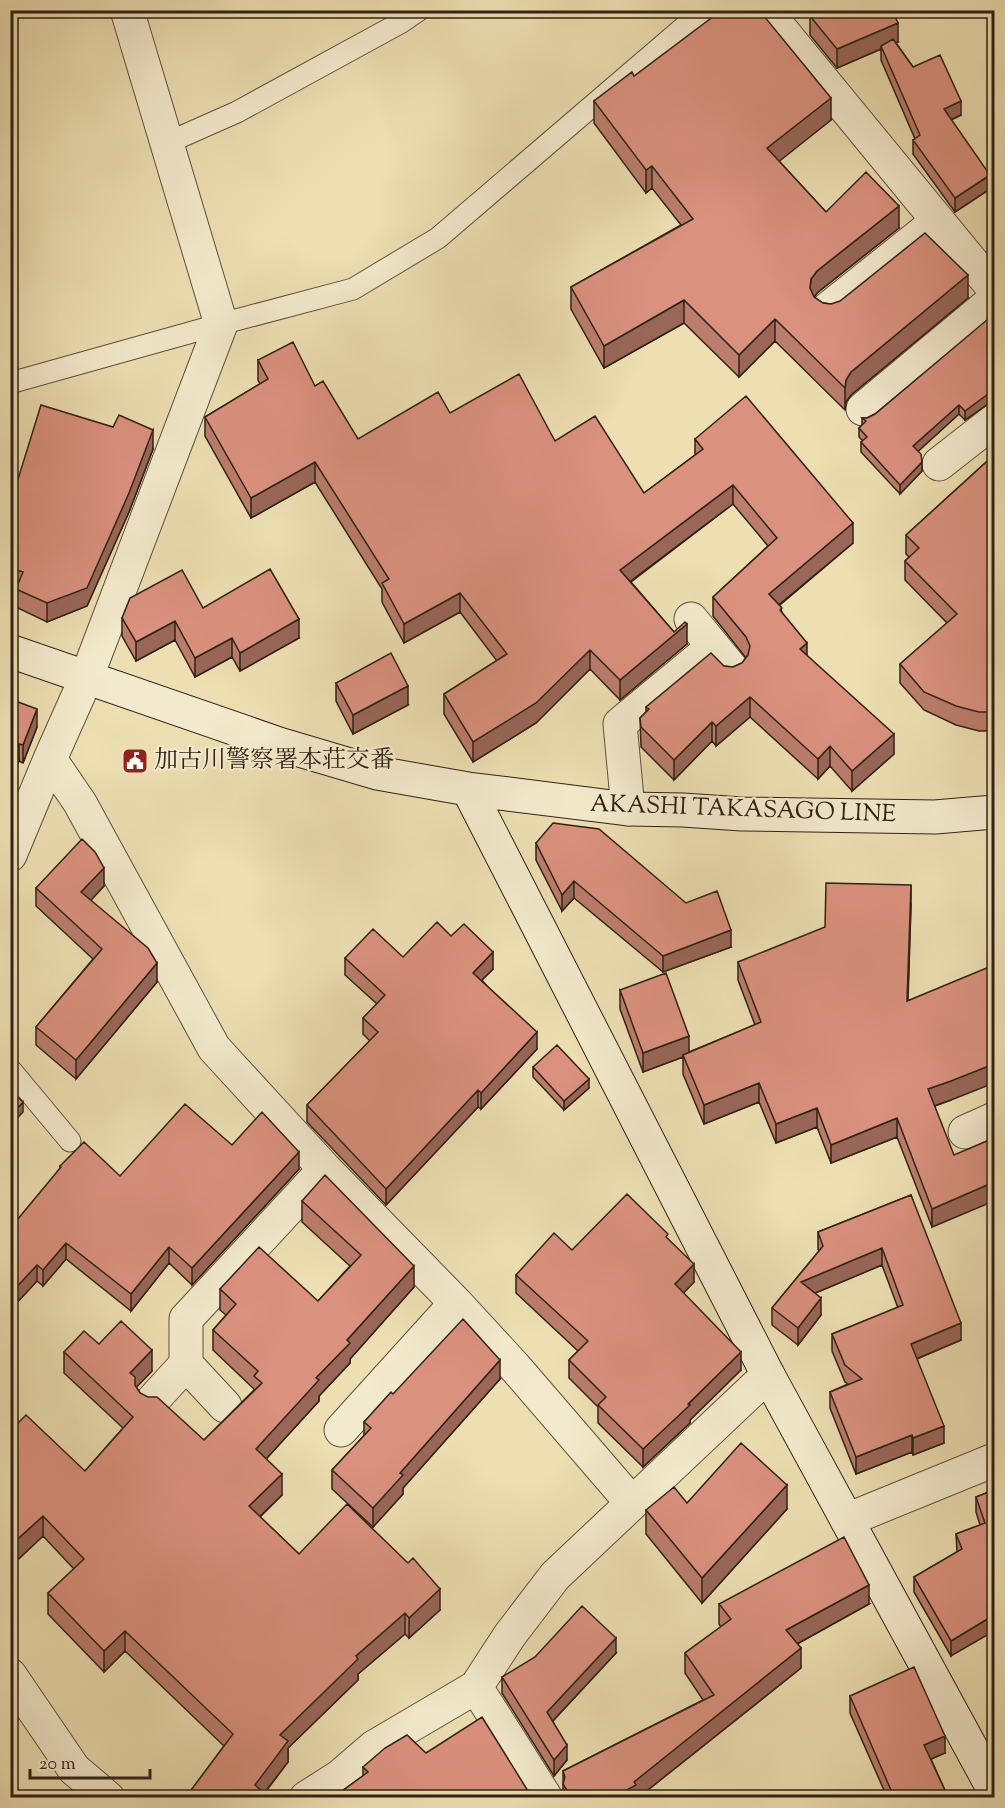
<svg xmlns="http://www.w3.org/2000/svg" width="1005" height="1808" viewBox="0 0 1005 1808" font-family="'Sorts Mill Goudy','Noto Serif JP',serif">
  <rect width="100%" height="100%" fill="#eddfb2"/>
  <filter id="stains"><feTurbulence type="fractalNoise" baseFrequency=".00333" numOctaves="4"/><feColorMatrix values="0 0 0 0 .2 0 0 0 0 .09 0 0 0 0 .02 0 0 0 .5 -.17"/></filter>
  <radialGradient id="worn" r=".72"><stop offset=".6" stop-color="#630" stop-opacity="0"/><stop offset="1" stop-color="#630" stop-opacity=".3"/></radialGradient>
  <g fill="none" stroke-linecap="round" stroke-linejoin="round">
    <g stroke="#5f503d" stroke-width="23">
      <path id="lane" d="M167 143 237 112 400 23 419 10
        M10 383 221 324 353 289 438 238 704 10
        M10 1069 70 1141"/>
    </g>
    <g stroke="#5f503d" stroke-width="35">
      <path id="street" d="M765 10 994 289
        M829 308 938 221
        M863 409 994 300
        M939 464 994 421
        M691 619 731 668
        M50 759 80 803 214 1048 325 1169 456 1303 514 1366 632 1503
        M628 809 620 724 713 647
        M10 855 50 759 87 676 221 324 127 10
        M965 1132 994 1119
        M153 1400 186 1364
        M225 1406 186 1364V1319L325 1169
        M341 1430 456 1303
        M847 1520 994 1460
        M10 1675 74 1769 108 1798
        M476 1687 546 1798
        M306 1798 339 1777 374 1747 476 1687 510 1635 555 1576 768 1375"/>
    </g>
    <g stroke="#302116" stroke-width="35">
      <path id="secondary" d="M10 651 279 744 377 773 468 789 628 809 683 810 742 814 935 817 994 812
        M468 789 768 1375 994 1790"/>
    </g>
    <use href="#lane" stroke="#f3eacd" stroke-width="21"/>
    <use href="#street" stroke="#f3eacd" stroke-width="33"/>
    <use href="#secondary" stroke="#f3eacd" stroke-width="33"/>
  </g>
  <path fill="#bb7d6c" stroke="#302116" stroke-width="1.5" d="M810 16 898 42 896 43 913 67 961 115 951 120 990 189 955 212 913 154V140L915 139 881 60V49L837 68 810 35Z
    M634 76 831 120 779 161 826 212 899 228 817 293 814 297 823 303 831 304 968 298 851 395 846 402 845 410 775 341 739 377 684 323 604 368 571 309V287L681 225 652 188 646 193 594 123V101Z
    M994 315V397L988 404 965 420 959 414 918 451 922 471 900 494 861 452V442L863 441 859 437V428L862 425V418H867L875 414Z
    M258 360 315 386 358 439 450 413 555 441 644 493 695 455V439L853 543 780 605 782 613 807 656 894 754 852 791 830 766 818 779 750 717 716 746 712 741 674 780 641 747 640 718 646 712V707L724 666 733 667 742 663 746 658 713 616V597L768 546 733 504 631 582 674 632 687 644 620 700 590 669 536 723 473 762 444 714V694L497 661 460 612 404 643 382 602V589L315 482 251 518 205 436V417L260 384 258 380Z
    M153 449 129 512 87 606 47 622 16 607V588L10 586V505Z
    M994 455V731H979L956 725 924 710 900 683V664L947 623 905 580V561L909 557 906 554V535Z
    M203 608 299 638 240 671 232 657 195 677 175 640 136 661 122 636V618Z
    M336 683 408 705 353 734 336 701Z
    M10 699 37 727 23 763 19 761Z
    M536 843 731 947 663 972 574 898 562 911 536 860Z
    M104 886 91 900 157 982 76 1079 36 1045V1027L93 959 36 906V888Z
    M911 904 908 1001 951 1100 935 1106 932 1227 897 1137 831 1163 817 1127 776 1143 759 1102 704 1124 683 1074V1057L643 1072 620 1009V990L689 1052 755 1025 738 980V962Z
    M451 936 493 969 482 980 537 1049 481 1109 478 1107 386 1205 307 1122V1105L370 1041 363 1034V1018L377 1004 345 975V958L403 957Z
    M533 1067 589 1088 564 1110 533 1077Z
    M232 1145 299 1169 192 1285 169 1263 131 1311 66 1259 43 1286 37 1281 10 1310V1223L13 1225 60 1169V1166L120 1176Z
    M911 1195 961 1340 917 1359 944 1443 913 1455 912 1452 856 1474 830 1408V1392L848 1384 845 1382 832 1351V1334L898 1308 882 1265 815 1293 821 1315 798 1345 772 1325V1308L819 1251 818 1249V1232Z
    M302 1201 414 1287 350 1359V1363L319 1396V1401L266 1459 282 1495 260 1517 299 1554 440 1610 409 1638 405 1634 358 1674V1680L288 1748V1762L264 1794 186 1797 224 1746 125 1651 104 1672 48 1614V1593L74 1569 43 1536 10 1567V1431L85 1471 123 1428 64 1373V1352L99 1344 152 1371 136 1387 140 1393 204 1440 254 1390V1389L213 1350V1330L226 1315 220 1310V1289L318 1301 350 1266 302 1222Z
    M668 1239 694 1282 683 1293 741 1370 690 1420V1423L643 1467 598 1423V1407L569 1378V1360L578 1351 516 1293V1275L572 1250Z
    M500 1379 403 1488V1494L373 1527 332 1489V1470L364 1436V1422L393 1394Z
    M994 1490 951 1656 914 1592V1577L957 1552 956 1534 980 1525 976 1512V1497Z
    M687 1503 787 1509 702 1603 646 1534V1510Z
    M719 1604H869L797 1644 801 1668 639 1797H563V1771L703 1700 685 1673V1653L721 1627 719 1624Z
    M616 1653 553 1721 567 1760 554 1776 502 1693V1677Z
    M850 1696 945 1753 931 1759 948 1797H887L850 1713Z
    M426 1753 528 1797H338V1794L363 1776V1767Z"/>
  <path fill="#996658" stroke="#302116" stroke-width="1.5" d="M898 23V42L882 48 881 46V49L837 68V49Z
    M831 98V120L767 171V148Z
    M961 101V115L944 123V109Z
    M652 166V188L646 193V170Z
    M990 175V189L955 212V198Z
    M899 206V228L817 293 811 302 810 288 811 279 817 271Z
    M968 275V298L851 395 846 402 845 410V388L846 380 851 372Z
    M684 300V323L604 368V346Z
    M775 319V341L739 377V355Z
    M994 387V397L988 404 965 420V411Z
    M959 405V414L913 456V446Z
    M153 430V449L129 512 87 606 47 622V603Z
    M315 462V482L251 518V498Z
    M922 462V471L900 494V485Z
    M733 485V504L620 589V570Z
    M853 523V543L769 613V594Z
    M460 593V612L404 643V624Z
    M299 619V638L240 671V653Z
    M175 621V640L136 661V642Z
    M687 624V644L620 700V680Z
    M232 638V657L195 677V658Z
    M807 643V663L800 649Z
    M590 650V669L536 723 473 762V742Z
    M408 686V705L353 734V715Z
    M750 697V717L716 746V726Z
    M37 709V727L23 763V745Z
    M712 722V741L674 780V760Z
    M894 734V754L852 791V771Z
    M19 744V761L10 784V767Z
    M830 746V766L818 779V759Z
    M104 868V886L81 911V892Z
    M574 881V898L562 911V895Z
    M911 885V904L907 1020V1001Z
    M731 930V947L663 972V956Z
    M493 952V969L473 989V973Z
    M157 963V982L76 1079V1060Z
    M537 1032V1049L481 1109V1093Z
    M689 1036V1055H683V1057L643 1072V1053Z
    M994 1064V1083L951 1100 928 1108V1089Z
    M589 1079V1088L564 1110V1101Z
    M759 1083V1102L704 1124V1105Z
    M478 1090V1107L386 1205V1189Z
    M23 1102V1112L10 1126V1116Z
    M817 1108V1127L776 1143V1124Z
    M897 1118V1137L831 1163V1145Z
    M299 1152V1169L192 1285V1268Z
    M994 1182V1201L932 1227V1209Z
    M66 1243V1259L43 1286V1270Z
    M169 1247V1263L131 1311V1294Z
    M882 1248V1265L801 1299V1282Z
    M694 1264V1282L675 1302V1284Z
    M37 1265V1281L10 1310V1294Z
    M414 1266V1287L350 1359V1363L319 1396V1401L256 1470V1449L347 1340Z
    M821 1298V1315L798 1345V1328Z
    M961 1323V1340L911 1361V1344Z
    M152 1350V1371L130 1394V1373Z
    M741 1352V1370L690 1420V1423L643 1467V1449Z
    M500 1360V1379L403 1488V1494L373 1527V1508L400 1473Z
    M944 1426V1443L913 1455V1438Z
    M912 1435V1452L856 1474V1457Z
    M282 1474V1495L249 1527V1506Z
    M787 1485V1509L702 1603V1578Z
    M43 1516V1536L10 1567V1546Z
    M869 1585V1604L786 1650V1630Z
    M440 1589V1610L409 1638V1618Z
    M405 1613V1634L358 1674V1680L288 1748V1762L261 1797 255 1785 280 1735 356 1656Z
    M994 1615V1631L951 1656V1641Z
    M125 1631V1651L104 1672V1651Z
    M616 1638V1653L547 1727V1712Z
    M801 1648V1668L639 1797H614Z
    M945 1736V1753L924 1762V1745Z
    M567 1745V1760L554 1776V1760Z
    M528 1791V1797H522Z"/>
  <path fill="#da917e" stroke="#302116" stroke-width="1.5" d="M722 10H759L831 98 767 148 826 212 866 172 899 206 817 271 811 279 810 288 814 297 823 303 831 304 840 301 925 233 968 275 851 372 846 380 845 388 775 319 739 355 684 300 604 346 571 287 693 219 652 166 646 170 594 101 632 72 634 76Z
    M823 10H892L898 23 837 49 810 16Z
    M893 39 913 67 940 55 961 101 944 109 990 175 955 198 913 140 920 135 881 46Z
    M994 314V387L988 394 965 411 959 405 913 446 921 454 922 462 900 485 861 442 867 437 859 428 866 421 862 418H867L875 414Z
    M293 342 315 386 323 381 358 439 438 392 450 413 519 374 555 441 595 416 644 493 703 449 695 439 746 396 853 523 769 594 782 608 780 610 807 643 800 649 894 734 852 771 830 746 818 759 750 697 716 726 712 722 674 760 641 727 640 718 649 709 646 707 711 653 724 666 733 667 742 663 748 655 750 646 746 637 713 597 777 538 733 485 620 570 674 632 685 622 687 624 620 680 590 650 536 703 473 742 444 694 507 654 460 593 404 624 382 583 389 579 315 462 251 498 205 417 268 379 258 360Z
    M41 405 113 427 119 415 153 430 129 493 87 588 47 603 16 589 23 572 10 568V505Z
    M994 455V712H979L956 706 924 692 900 664 957 614 905 561 919 548 906 535Z
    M270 569 299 619 240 653 232 638 195 658 175 621 136 642 122 618 130 598 182 570 203 608Z
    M391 653 408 686 353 715 336 683Z
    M10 699 37 709 23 745 19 744 10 767Z
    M553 823 599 829 686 903 717 891 731 930 663 956 574 881 562 895 536 843Z
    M82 839 95 852 104 868 81 892 148 948 157 963 76 1060 36 1027 102 949 36 888Z
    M826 883 911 885 907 1001 989 967 994 981V1064L951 1081 928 1089 954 1155 994 1138V1182L932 1209 897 1118 831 1145 817 1108 776 1124 759 1083 704 1105 683 1055 761 1022 738 962 825 927Z
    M437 922 451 936 464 924 493 952 473 973 537 1032 481 1093 478 1090 386 1189 307 1105 378 1032 363 1018 385 995 345 958 373 929 403 957Z
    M666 973 689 1036 643 1053 620 990Z
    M557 1045 589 1079 564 1101 533 1067Z
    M10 1090 23 1102 10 1116Z
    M185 1104 232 1145 262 1112 299 1152 192 1268 169 1247 131 1294 66 1243 43 1270 37 1265 10 1294V1223L13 1225 61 1167 60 1166 84 1142 120 1176Z
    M325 1175 414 1266 347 1340 350 1343 316 1378 319 1380 256 1449 282 1474 249 1506 299 1554 347 1504 408 1563 413 1558 440 1589 409 1618 405 1613 356 1656 358 1659 280 1735 288 1741 255 1785 268 1797H186L233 1734 125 1631 104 1651 48 1593 84 1559 43 1516 10 1546V1484L13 1482 10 1480V1431L26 1415 85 1471 133 1417 64 1352 84 1331 99 1344 121 1321 152 1350 130 1373 135 1377V1385L140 1393 148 1397H157L204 1440 262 1383 254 1376 258 1371 213 1330 236 1304 220 1289 259 1247 318 1301 361 1255 302 1201Z
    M627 1194 668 1234 666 1237 694 1264 675 1284 741 1352 688 1404 690 1405 643 1449 598 1405 606 1397 569 1360 588 1341 516 1275 554 1233 572 1250Z
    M911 1195 961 1323 911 1344 944 1426 913 1438 912 1435 856 1457 830 1392 862 1379 845 1365 832 1334 903 1305 882 1248 801 1282 821 1298 798 1328 772 1308 823 1246 818 1232Z
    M463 1319 500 1360 400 1473 403 1475 373 1508 332 1470 371 1428 364 1422 391 1392 393 1394Z
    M741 1443 787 1485 702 1578 646 1510 674 1487 687 1503Z
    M994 1490V1615L951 1641 914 1577 962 1549 956 1534 985 1523 976 1497Z
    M844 1537 869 1585 786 1630 801 1648 634 1782 636 1785 614 1797H571L563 1784 565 1777 563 1771 714 1695 685 1653 731 1619 719 1604Z
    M582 1606 616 1638 547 1712 567 1745 554 1760 502 1677 535 1657Z
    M914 1667 945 1736 924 1745 948 1797H894L850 1696Z
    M482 1717 528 1791 522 1797H340L338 1794 368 1772 363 1767 385 1748 407 1735 426 1753Z"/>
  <defs>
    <g id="civic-square" transform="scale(1.35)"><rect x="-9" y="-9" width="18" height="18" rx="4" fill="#8f2418" stroke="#f3eacd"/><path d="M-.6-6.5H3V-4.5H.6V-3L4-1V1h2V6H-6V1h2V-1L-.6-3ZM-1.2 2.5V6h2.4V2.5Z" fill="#fff"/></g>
  </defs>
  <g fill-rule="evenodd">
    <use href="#civic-square" x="135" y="761"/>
  </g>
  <g text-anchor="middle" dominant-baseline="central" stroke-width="4.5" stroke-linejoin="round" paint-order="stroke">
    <g font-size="24" fill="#302116" stroke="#f3eacd" text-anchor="start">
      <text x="154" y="761">加古川警察署本荘交番</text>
    </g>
    <g font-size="24" fill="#302116" stroke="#f3eacd">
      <text transform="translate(743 810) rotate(2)">AKASHI TAKASAGO LINE</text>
    </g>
  </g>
  <rect width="1005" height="1808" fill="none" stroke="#eddfb2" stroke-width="36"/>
  <rect x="12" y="12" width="981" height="1784" fill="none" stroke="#302116" stroke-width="3"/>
  <rect x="18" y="18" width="969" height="1772" fill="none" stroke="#302116" stroke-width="1.5"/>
  <path d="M30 1769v9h120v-9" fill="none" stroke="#302116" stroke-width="3"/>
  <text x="39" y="1769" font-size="18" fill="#302116" stroke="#f3eacd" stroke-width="4.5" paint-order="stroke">20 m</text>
  <rect width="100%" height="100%" filter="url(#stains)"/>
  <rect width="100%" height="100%" fill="url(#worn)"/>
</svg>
